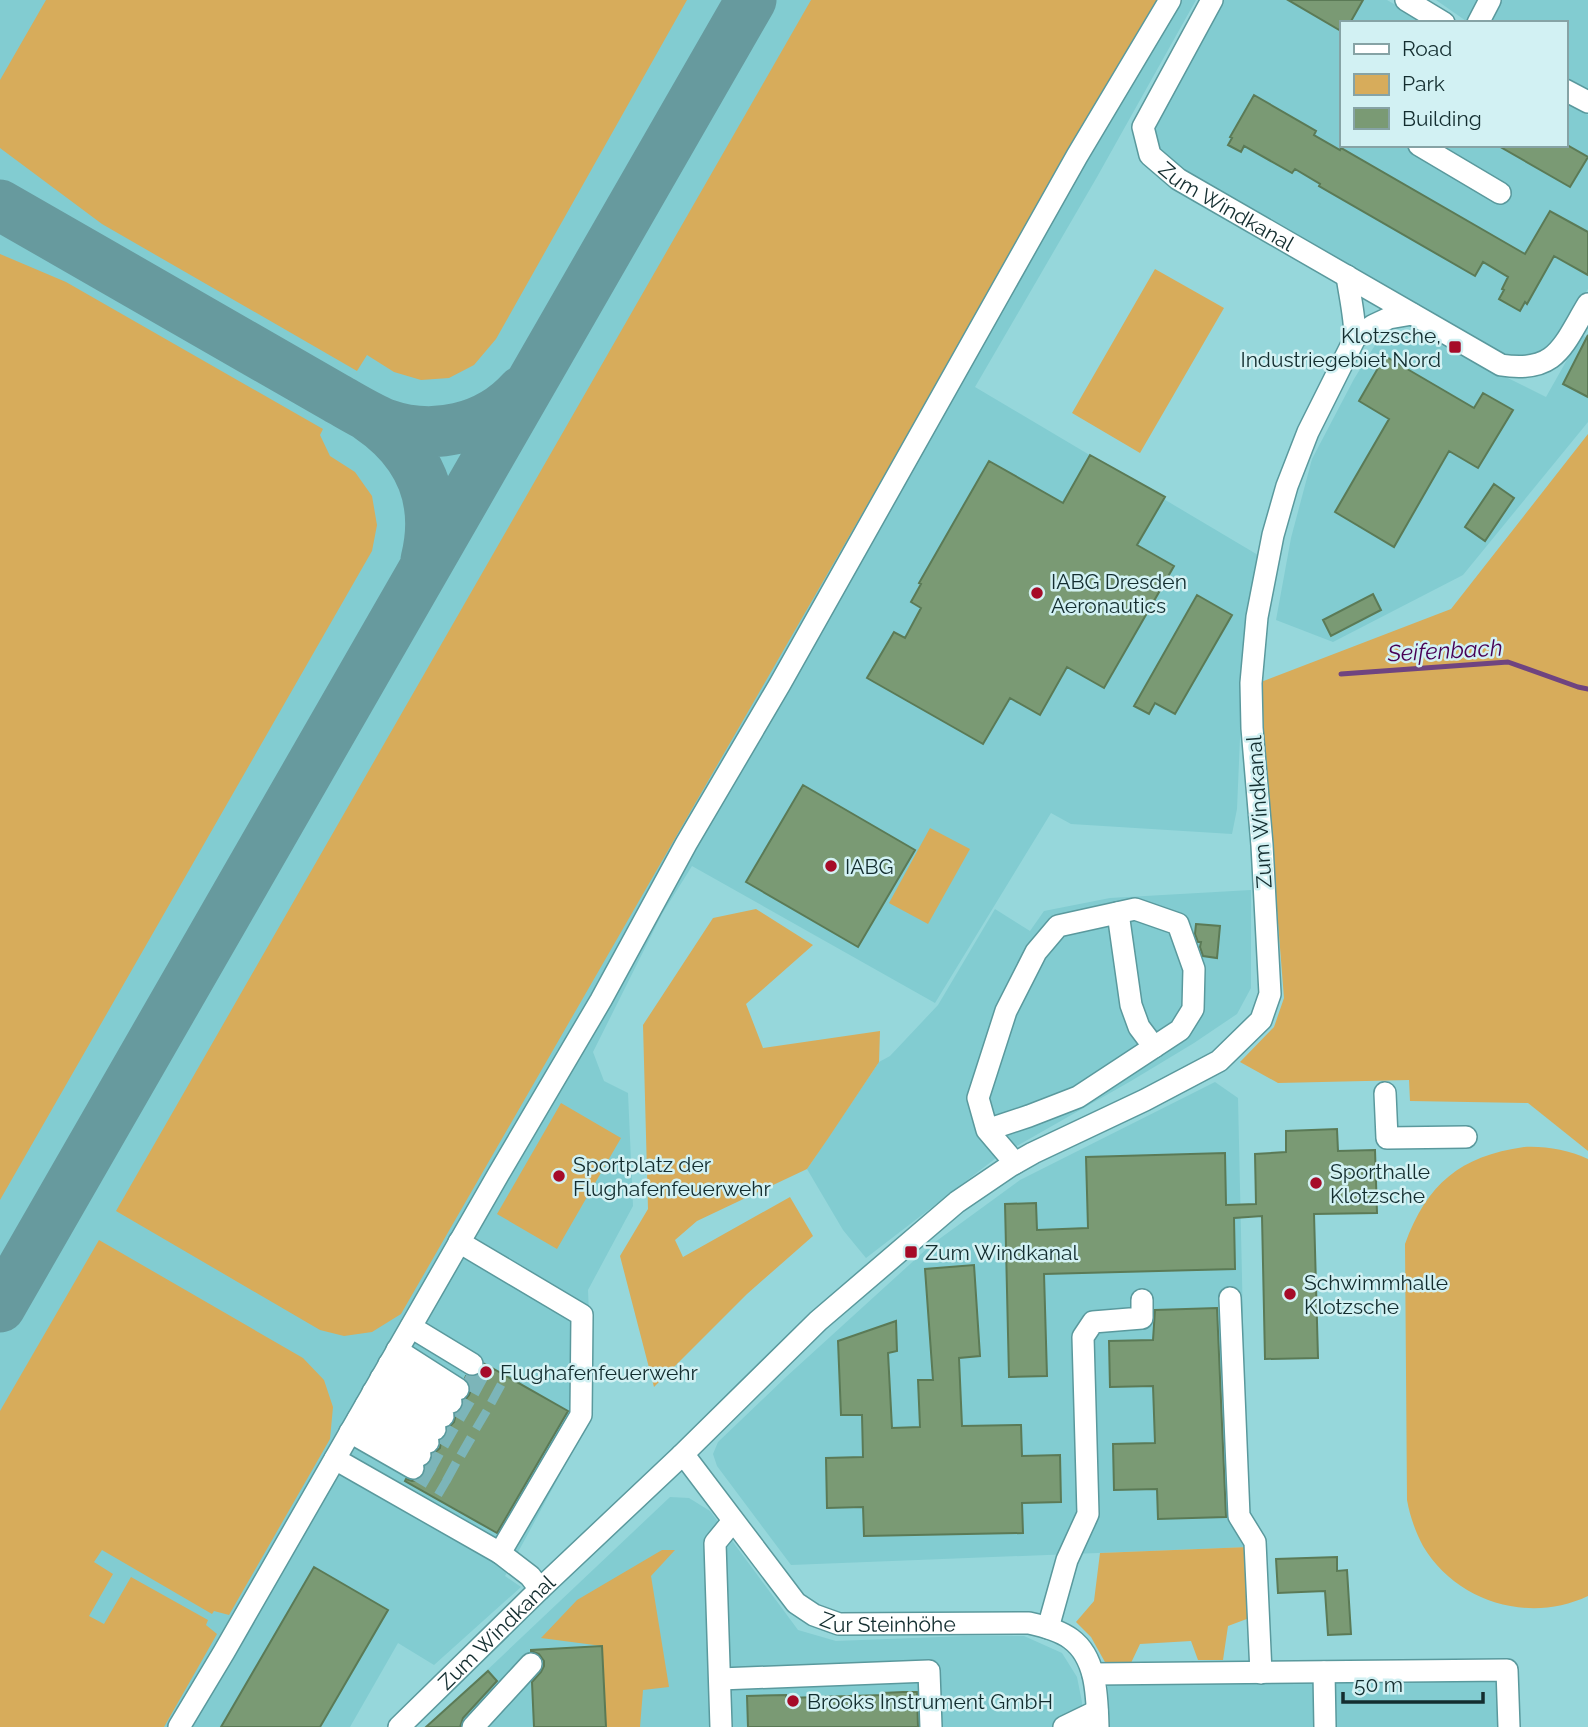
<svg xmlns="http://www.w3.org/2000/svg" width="1588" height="1727" viewBox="0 0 1588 1727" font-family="Raleway,sans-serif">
  <rect width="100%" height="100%" fill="#96d7db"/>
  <path fill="#82ccd1" d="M0 0H1196L1097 177 975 387 1258 555 1247 611 1243 667 1237 809 1232 834 1071 824 1051 813 935 1003 692 866 662 914 593 1052 604 1081 628 1093 633 1206 588 1290 593 1414 505 1576 521 1587 434 1665 398 1643 350 1727H0Z
    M1224 0H1387L1427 23H1341V145H1565V102L1588 115V289L1561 333 1550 347 1538 354 1519 357 1501 356 1178 170 1160 154 1153 137 1155 119Z
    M1436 0H1588V92L1565 80V23H1469Z
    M1419 334 1546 397 1581 335 1588 338V422L1463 575 1333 642 1276 620 1291 538 1312 459 1354 379 1377 342 1392 335Z
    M1251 890V988L1237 1014 1194 1043 1131 1081 996 1158 866 1258 843 1230 807 1169 879 1062 890 1056 938 1005 995 909 1030 931 1044 911 1110 898Z
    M1215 1082 1238 1098 1248 1547 791 1565 717 1466 713 1454 718 1442 786 1377 931 1245 1020 1180Z
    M670 1497 689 1498 710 1511 798 1630 836 1641 966 1636H1024L1062 1653 1077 1677 1082 1702V1727H427Z
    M1496 1673 1505 1727H1109L1108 1685Z"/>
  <path fill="#d7ac5b" d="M46 0H687L496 339 474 365 449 378 421 380 394 372 367 355 357 371 102 224 0 148V80Z
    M811 0H1158L401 1314 372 1332 344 1336 320 1330 116 1211Z
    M0 254 66 282 323 429 320 435 330 456 355 472 372 496 377 525 372 551 0 1200Z
    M1155 269 1224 308 1140 453 1072 413Z
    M1588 434V1151L1528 1103 1410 1101 1409 1080 1278 1083 1240 1062 1274 1027 1284 998 1272 847 1260 728 1261 682 1451 609Z
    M930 828 970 849 928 924 889 903Z
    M756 909 813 945 746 1004 763 1048 880 1031 879 1062 827 1140 807 1169 697 1221 675 1240 683 1257 790 1197 813 1236 747 1294 654 1387 620 1256 648 1209 643 1025 713 918Z
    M561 1103 621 1138 557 1249 497 1214Z
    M1524 1147C1546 1146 1568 1150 1588 1159V1596C1529 1624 1456 1602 1423 1546 1415 1531 1410 1516 1407 1500L1405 1244C1427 1184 1460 1156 1524 1147Z
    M99 1240 303 1358 324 1380 333 1407 330 1439 229 1615 214 1611 212 1614 102 1550 94 1562 113 1574 89 1616 104 1624 131 1577 208 1620 206 1625 217 1634 164 1727H0V1411Z
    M1248 1547 1252 1617 1228 1626 1223 1660H1198L1191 1641 1140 1644 1131 1663 1106 1664 1091 1637 1076 1622 1094 1601 1100 1553Z
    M662 1550H675L651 1576 669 1687 643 1690 640 1727H606L602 1646 541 1638 577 1600Z"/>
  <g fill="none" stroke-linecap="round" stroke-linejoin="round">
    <path stroke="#6f4480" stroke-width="5" d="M1341 674 1508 662 1578 687 1588 689"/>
    <path stroke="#679a9e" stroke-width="51" d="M0 205 336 398C352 407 368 417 385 424 433 441 488 429 522 391
      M369 417C419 451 441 500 426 560
      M0 1307 751 0"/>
  </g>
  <path fill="#7a9a74" stroke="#5b7a56" stroke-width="2" d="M1288 0H1363L1350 23H1341V31Z
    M1254 95 1316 131 1314 135 1340 150 1341 148 1525 254 1550 211 1588 232V275L1554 256 1527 304 1525 302 1520 311 1499 299 1504 290 1502 289 1508 277 1483 262 1475 276 1319 186 1320 184 1295 169 1292 173 1244 146 1241 152 1228 145 1232 138 1230 137Z
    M1497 145H1567L1588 157 1570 187Z
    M1588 335V397L1563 384Z
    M1385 356 1474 408 1483 393 1513 410 1478 468 1449 451 1394 547 1335 512 1389 419 1359 401Z
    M1090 455 1165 497 1137 545 1174 566 1104 688 1067 667 1040 715 1010 698 983 744 867 678 894 632 905 638 921 608 911 602 921 584 919 583 989 461 1063 503Z
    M1494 484 1514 498 1485 541 1465 527Z
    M1373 594 1381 610 1331 636 1323 620Z
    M1197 595 1232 615 1175 714 1155 703 1149 714 1134 706Z
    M803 785 915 850 858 947 746 882Z
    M1196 924 1220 926 1217 958 1203 956 1200 947 1201 942H1198L1195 934Z
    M1337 1129 1338 1151 1375 1150 1377 1213 1314 1214 1318 1358 1265 1359 1262 1216 1234 1218 1235 1269 1044 1274 1047 1376 1009 1377 1005 1204 1036 1203 1037 1230 1088 1228 1086 1157 1225 1153 1226 1205 1256 1204 1255 1154 1286 1152V1131Z
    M974 1265 980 1356 959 1358 962 1426 1021 1425 1022 1456 1060 1455 1061 1502 1022 1503 1023 1533 864 1536 863 1507 827 1508 826 1458 863 1457 862 1415H841L838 1341 896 1321 897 1351 888 1353 892 1428 920 1427 918 1380H933L925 1269Z
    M1217 1308 1226 1517 1158 1519 1157 1489 1114 1490 1113 1444 1155 1443 1153 1386 1110 1387 1109 1341 1153 1340 1155 1310Z
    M485 1364 568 1411 497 1533 405 1481 406 1479 412 1481 419 1480 424 1475 426 1467 432 1461 433 1454 440 1448 441 1441 447 1435 448 1428 454 1422 456 1414 462 1409 464 1401 469 1395 471 1390 470 1384 465 1378 466 1376 472 1377 479 1375 483 1370Z
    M1337 1557V1571L1347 1570 1351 1634 1328 1635 1325 1591 1278 1593 1276 1559Z
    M314 1567 388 1610 320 1727H221Z
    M602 1646 606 1727H534L532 1682 541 1672 544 1666V1661L539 1654 531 1651V1650Z
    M488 1671 497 1681 463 1718 460 1727H426Z
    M903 1692H917L918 1727H748L747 1696 786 1695V1698L884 1695 883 1693Z"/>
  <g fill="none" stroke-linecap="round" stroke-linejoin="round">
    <path stroke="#7cb5b9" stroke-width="21" stroke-dasharray="21 10" stroke-linecap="butt" d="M465 1377 500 1396
      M451 1402 485 1422
      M435 1429 470 1449
      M420 1455 455 1474
      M413 1468 447 1488"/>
    <g stroke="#5a999d" stroke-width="24">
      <g id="minor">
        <path id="s1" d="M1212 0 1143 127 1150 155 1178 179 1501 365C1557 374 1563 345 1588 304"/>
        <path d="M1406 0 1444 23"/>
        <path d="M1478 23 1490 0"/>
        <path d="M1565 90 1588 102"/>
        <path d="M1419 145 1500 193"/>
        <path d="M1347 276C1350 297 1355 317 1355 338"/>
        <path d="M1118 913 1131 1005 1139 1027 1154 1047"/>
        <path d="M1385 1093 1387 1138 1466 1137"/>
        <path d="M987 1130 1029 1116 1078 1097 1180 1030 1193 1009 1194 969 1178 924 1135 909 1058 926 1036 952 1006 1011 978 1098 987 1130 1015 1163"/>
        <path d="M1230 1298 1239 1516 1255 1542 1261 1673"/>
        <path d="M411 1327 472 1364"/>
        <path d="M397 1350 458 1389"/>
        <path d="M389 1364 451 1402"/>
        <path d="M381 1378 443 1416"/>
        <path d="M373 1392 435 1429"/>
        <path d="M366 1405 428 1442"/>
        <path d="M358 1419 420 1455"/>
        <path d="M350 1432 413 1468"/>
        <path id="s2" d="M682 1455 690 1463 796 1603 814 1615 839 1624 1029 1623C1043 1626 1059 1630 1071 1639 1097 1658 1097 1697 1098 1727"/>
        <path d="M335 1459 500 1553 581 1415 582 1315 459 1242"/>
        <path d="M500 1553 530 1576 540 1589"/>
        <path d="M1048 1628 1067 1560 1088 1514 1083 1337 1093 1322 1142 1318V1300"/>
        <path d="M1324 1672 1325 1727"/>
        <path d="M1093 1674 1507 1670 1509 1727"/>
        <path d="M720 1679 929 1671 931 1727"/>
        <path d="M179 1727 224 1652 498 1175 601 1000 686 844 780 684 1077 156 1170 0"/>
        <path id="s3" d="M399 1727 540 1589 682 1455 818 1321 957 1202 1010 1166 1033 1153 1145 1100 1219 1061 1261 1020 1270 994 1262 845 1252 728 1251 683 1257 617 1273 535 1287 486 1308 432 1355 338 1374 325 1389 318 1412 314"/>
        <path d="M473 1727 531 1664"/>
        <path d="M721 1727 715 1543 733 1521"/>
        <path d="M1064 1727 1097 1711"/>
      </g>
    </g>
    <use href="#minor" stroke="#fff" stroke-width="21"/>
  </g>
  <g fill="#a60b28" stroke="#d2f1f3" stroke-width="2.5">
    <rect x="1448" y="340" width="14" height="14" rx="3.5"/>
    <circle cx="1037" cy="593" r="7"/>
    <circle cx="831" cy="866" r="7"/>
    <circle cx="559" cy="1176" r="7"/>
    <circle cx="1316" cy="1183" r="7"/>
    <rect x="904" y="1245" width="14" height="14" rx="3.5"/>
    <circle cx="1290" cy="1294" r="7"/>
    <circle cx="486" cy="1372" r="7"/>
    <circle cx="793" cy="1701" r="7"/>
  </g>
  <g text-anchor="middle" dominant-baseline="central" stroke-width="5" stroke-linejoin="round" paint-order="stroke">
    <g font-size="21" fill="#132d2f" stroke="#d2f1f3">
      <text stroke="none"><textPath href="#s1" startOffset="266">Zum Windkanal</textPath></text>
      <text transform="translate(1259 812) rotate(-94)">Zum Windkanal</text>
      <text stroke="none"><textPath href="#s2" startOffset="284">Zur Steinhöhe</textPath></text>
      <text stroke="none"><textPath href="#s3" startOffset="136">Zum Windkanal</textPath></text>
    </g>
    <g font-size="21" fill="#132d2f" stroke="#d2f1f3" text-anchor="start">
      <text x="1441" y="335" text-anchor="end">Klotzsche,<tspan x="1441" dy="24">Industriegebiet Nord</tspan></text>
      <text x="1051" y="581">IABG Dresden<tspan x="1051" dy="24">Aeronautics</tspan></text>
      <text x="845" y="866">IABG</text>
      <text x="573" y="1164">Sportplatz der<tspan x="573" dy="24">Flughafenfeuerwehr</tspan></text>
      <text x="1330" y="1171">Sporthalle<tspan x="1330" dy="24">Klotzsche</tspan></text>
      <text x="925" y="1252">Zum Windkanal</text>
      <text x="1304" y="1282">Schwimmhalle<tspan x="1304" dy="24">Klotzsche</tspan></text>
      <text x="500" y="1372">Flughafenfeuerwehr</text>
      <text x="807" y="1701">Brooks Instrument GmbH</text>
    </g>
    <g font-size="23" font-style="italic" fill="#490055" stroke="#d2f1f3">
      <text transform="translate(1445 650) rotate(-3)">Seifenbach</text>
    </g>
  </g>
  <rect x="1340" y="21" width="228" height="126" fill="#d2f1f3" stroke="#86a3a5" stroke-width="2"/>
  <rect x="1354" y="44" width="35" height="10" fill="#ffffff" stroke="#86a3a5" stroke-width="2"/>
  <text x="1402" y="56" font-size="21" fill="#132d2f">Road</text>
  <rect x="1354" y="74" width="35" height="21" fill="#d7ac5b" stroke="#86a3a5" stroke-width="2"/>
  <text x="1402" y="91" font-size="21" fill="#132d2f">Park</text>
  <rect x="1354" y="108" width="35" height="21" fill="#7a9a74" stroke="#86a3a5" stroke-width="2"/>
  <text x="1402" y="126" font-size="21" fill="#132d2f">Building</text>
  <path d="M1343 1692v10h140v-10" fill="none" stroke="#132d2f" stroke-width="3.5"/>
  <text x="1354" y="1692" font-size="21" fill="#132d2f" stroke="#d2f1f3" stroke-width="5" paint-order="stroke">50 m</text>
</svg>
